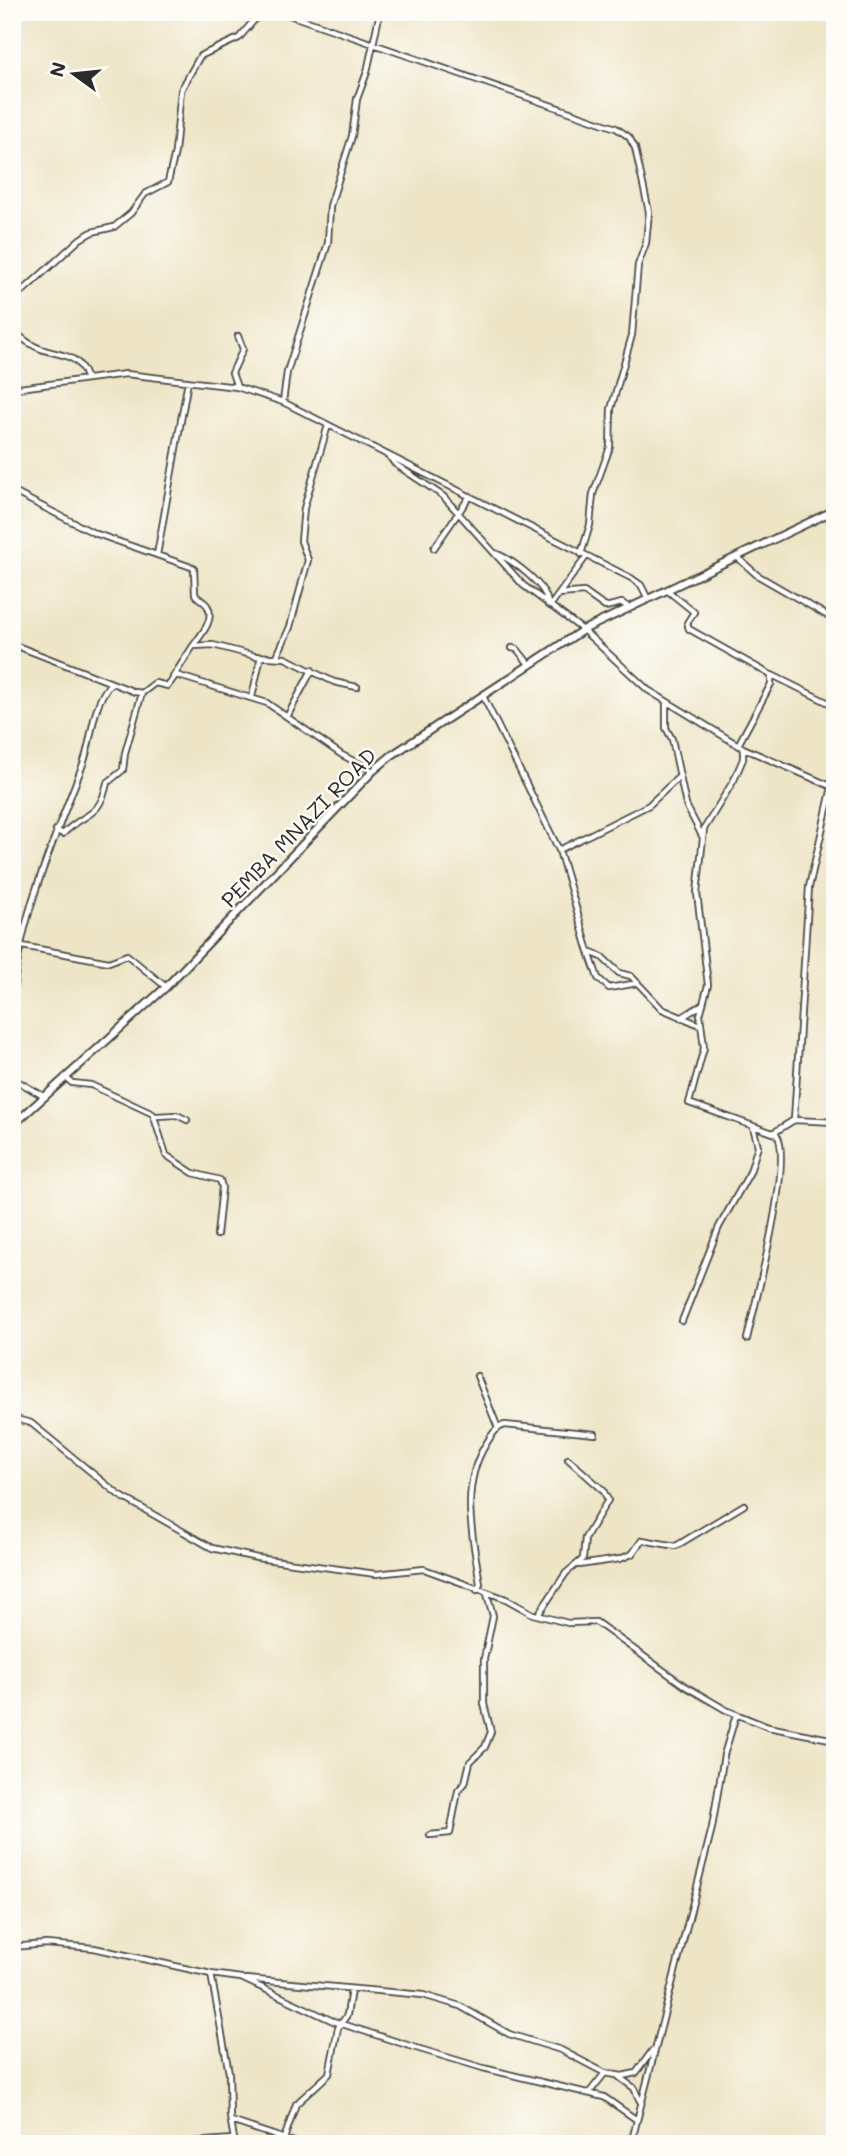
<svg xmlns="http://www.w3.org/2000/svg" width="847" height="2156" viewBox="0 0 847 2156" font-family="Mali,sans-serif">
  <rect width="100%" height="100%" fill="#fdfcf7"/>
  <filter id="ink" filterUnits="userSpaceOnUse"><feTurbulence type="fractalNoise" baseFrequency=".0143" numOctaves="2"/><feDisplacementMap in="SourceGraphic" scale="14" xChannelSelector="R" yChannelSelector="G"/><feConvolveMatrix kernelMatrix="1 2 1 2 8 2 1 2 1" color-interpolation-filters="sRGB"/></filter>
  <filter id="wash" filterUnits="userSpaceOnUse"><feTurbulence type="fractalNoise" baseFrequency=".00686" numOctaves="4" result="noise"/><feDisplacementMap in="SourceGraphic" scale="28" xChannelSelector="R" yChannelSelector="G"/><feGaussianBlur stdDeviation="1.57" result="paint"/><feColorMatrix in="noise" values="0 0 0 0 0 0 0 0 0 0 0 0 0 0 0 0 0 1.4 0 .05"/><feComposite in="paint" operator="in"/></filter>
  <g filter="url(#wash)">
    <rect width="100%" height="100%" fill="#eee5c7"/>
  </g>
  <g filter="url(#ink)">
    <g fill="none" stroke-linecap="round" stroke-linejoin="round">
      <g stroke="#484742" stroke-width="8">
        <path id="minor" d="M281 12 616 128 629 137 635 148 649 212 646 243 638 265 632 335 611 409 610 447 593 494 590 525 581 554
          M12 296 24 290 80 239 92 232 114 227 131 213 145 194 168 182 175 152 181 90 200 56 239 38 261 12
          M12 329C21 338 30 345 41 349 61 356 78 353 86 377
          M237 387 232 373 243 349 238 336
          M12 389 126 374 237 387 283 402 631 578 641 585 648 599
          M283 402 287 372 328 243 330 206 352 136 357 99 367 72 380 12
          M389 456 395 464 443 496 523 585 583 630 648 690 743 748 835 788
          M12 491 94 533 194 568 195 594C198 599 206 602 208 607 215 620 200 636 193 646
          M434 548 470 496
          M495 553C511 559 548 585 548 605
          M157 555 188 381
          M737 557 757 575 835 620
          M668 591 694 612 687 623 689 629 771 675V684L738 745
          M559 594 584 592 605 607 622 603 630 608
          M550 606 586 557
          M12 644 135 692 142 693 155 683 168 686 176 675 267 703 342 755 373 771
          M512 648 517 649 529 664
          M277 656 290 627 308 560 301 541 304 508 328 425
          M772 675 835 706
          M173 677 193 646 213 645 255 656 285 658 334 682 357 687
          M483 696 559 850 589 952 602 957 619 973 631 976 662 1009 700 1025
          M252 697 261 656
          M666 703V728L672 739 686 805 702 836
          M288 715 312 670
          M743 749V759L734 780 704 829 697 893 708 985 700 1015 704 1048 689 1103 773 1133 794 1120 835 1122
          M56 830 63 834C85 811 99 820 107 783L123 770 125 753 142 693
          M559 850 649 805 680 776
          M22 946 109 962 127 955 166 987
          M590 955 598 978 609 988 638 983
          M12 1005C18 919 53 843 83 764 93 738 91 707 110 684
          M681 1018 703 1004
          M65 1077 72 1083 91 1085 153 1114 166 1155 193 1173 220 1180 222 1187 217 1235
          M12 1078 45 1097
          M156 1116 177 1115 187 1120
          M794 1120 809 887 832 787
          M682 1321 719 1227 750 1172 758 1146 753 1127
          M747 1339C754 1307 795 1154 776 1134
          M477 1376 498 1428
          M12 1418 31 1423 119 1495 212 1548 257 1558 376 1574 424 1569 506 1599 533 1614 568 1623 596 1622 685 1686 726 1710 768 1727 835 1740
          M579 1565 620 1559 632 1554 642 1540 676 1546 744 1505
          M477 1590 480 1584C473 1537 459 1487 486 1444 491 1436 496 1427 505 1425L595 1434
          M538 1615 566 1573 583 1559 585 1538 608 1500 603 1490 568 1459
          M430 1835 450 1833 458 1791 465 1783 470 1762 485 1747 491 1732 484 1704V1659L493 1616 487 1594
          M12 1947 46 1944 94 1948 211 1974 229 2073 230 2117 235 2144
          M211 1974 241 1978 333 2021 413 2047 483 2068 604 2097 637 2120
          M246 1979 423 1995 460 2006 509 2034 561 2050 605 2073
          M619 2077 634 2088 640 2101
          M589 2093 605 2073 622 2076 636 2073 652 2051
          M231 2121 300 2144
          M284 2139 296 2104 329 2074 338 2028 347 2015 351 1990
          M165 2144 233 2139
          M631 2144 712 1828 724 1755 736 1715"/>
      </g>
      <g stroke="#484742" stroke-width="10">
        <path id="secondary" d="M12 1126 166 987 373 771 392 755 583 630 835 510"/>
      </g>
      <use href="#minor" stroke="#fff" stroke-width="4.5"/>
      <use href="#secondary" stroke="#fff" stroke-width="6"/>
    </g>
  </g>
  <g text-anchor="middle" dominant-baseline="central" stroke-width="5" stroke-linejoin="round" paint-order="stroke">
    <g font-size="21" fill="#2b2b2b" stroke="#fdfcf7">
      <text transform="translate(298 827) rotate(-46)">PEMBA MNAZI ROAD</text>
    </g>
  </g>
  <rect width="847" height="2156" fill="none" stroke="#fdfcf7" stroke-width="42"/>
  <g transform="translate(74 74) rotate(285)" stroke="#fdfcf7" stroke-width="5" paint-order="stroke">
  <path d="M0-5L12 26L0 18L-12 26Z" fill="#2b2b2b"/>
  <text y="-10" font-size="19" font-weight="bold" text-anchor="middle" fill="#2b2b2b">N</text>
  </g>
</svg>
